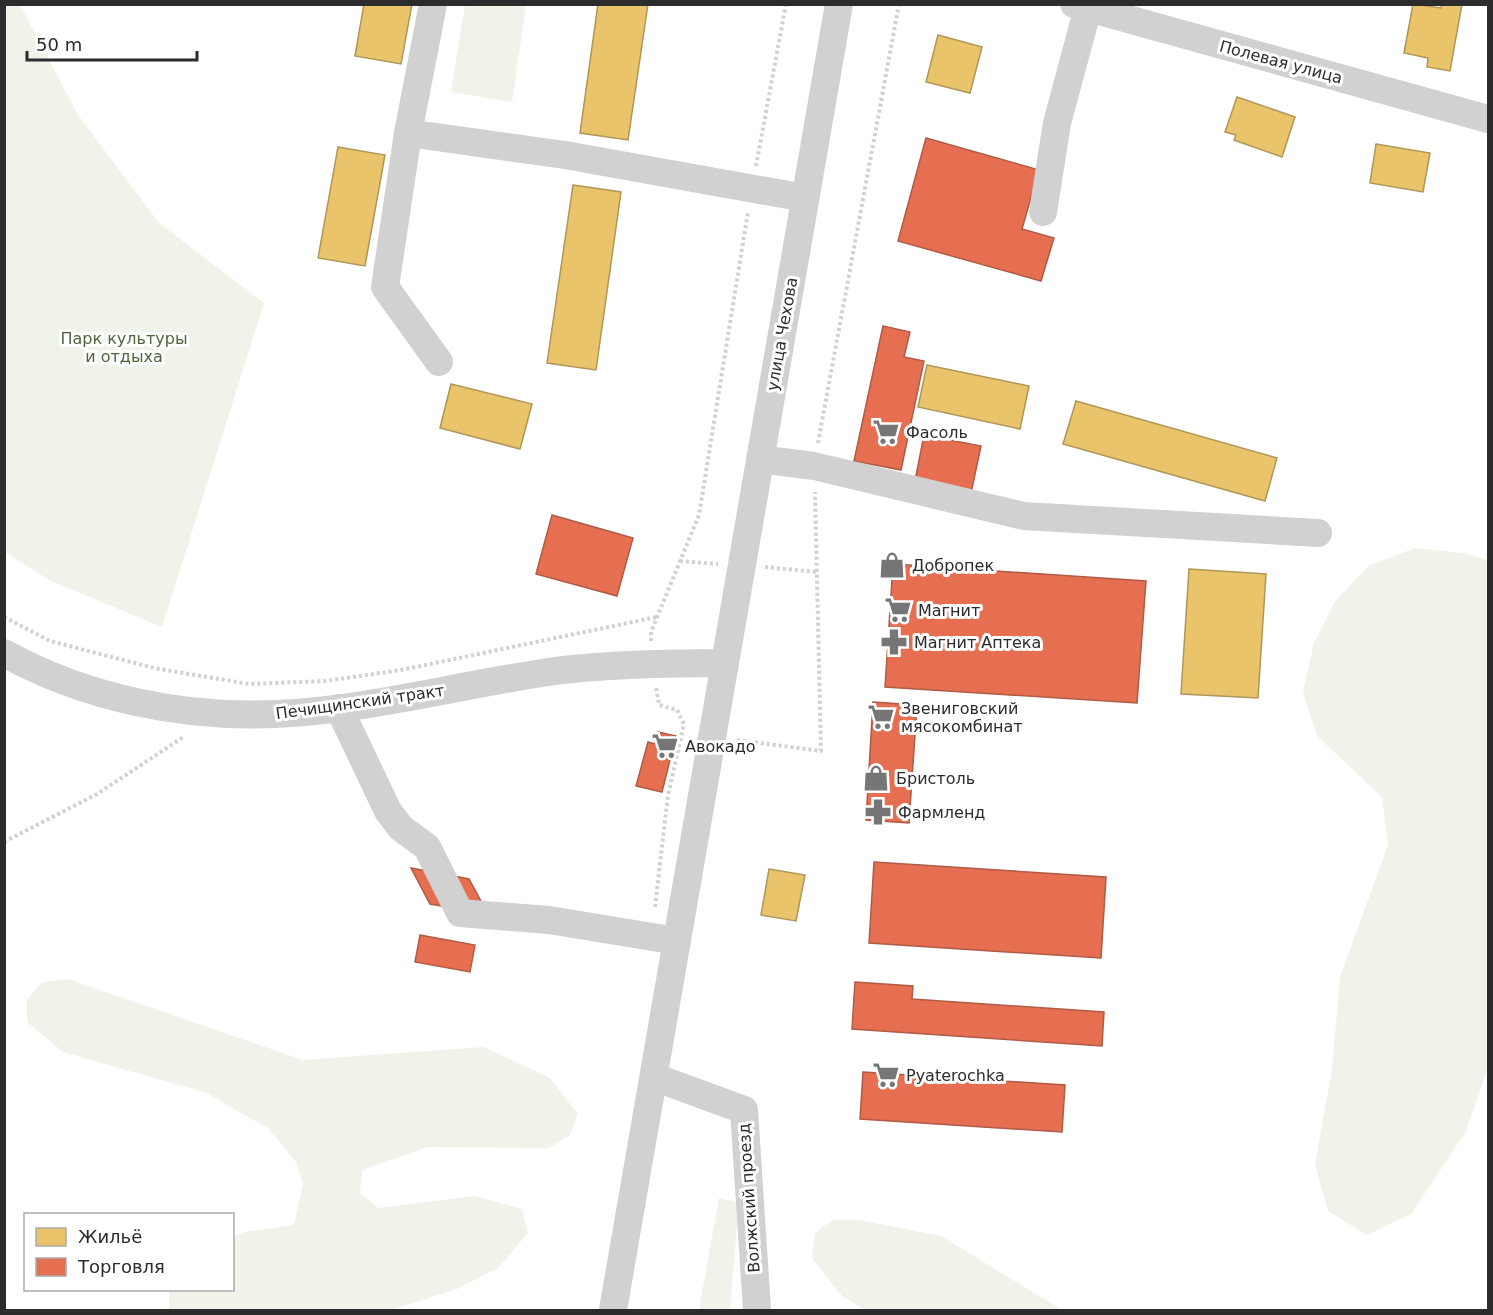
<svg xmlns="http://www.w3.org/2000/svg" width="1493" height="1315" viewBox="0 0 1493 1315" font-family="'DejaVu Sans',sans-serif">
  <rect width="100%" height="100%" fill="#fff"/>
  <path fill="#f0f3ea" d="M4 5H20L78 115 159 223 264 303 162 627 49 580 5 552Z
    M465 5H526L512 102 451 92Z
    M1415 548 1463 553 1488 560V1068L1466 1131 1412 1213 1367 1235 1328 1211 1315 1164 1332 1070 1340 977 1388 845 1382 797 1317 736 1303 692 1314 643 1336 600 1370 565Z
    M68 979 303 1060 484 1047 550 1078 578 1114 570 1135 549 1148 428 1147 362 1170 360 1193 378 1208 475 1196 522 1209 528 1233 498 1268 457 1289 391 1310H169V1290H232L233 1237 244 1232 294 1225 303 1184 296 1162 269 1129 207 1093 63 1052 27 1022V999L43 982Z
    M719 1198 739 1203 730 1310H699Z
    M834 1220H860L941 1236 1062 1310H865L842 1296 812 1258 815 1233Z"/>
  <path fill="#e9c46a" stroke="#b09657" stroke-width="1.5" d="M364 4H412L401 64 355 56Z
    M598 4H648L628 140 580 133Z
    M1413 4 1441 8 1442 4H1462L1450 71 1427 67 1428 58 1404 53Z
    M938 35 982 47 970 93 926 82Z
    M1237 97 1295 117 1282 157 1234 140 1236 135 1225 132Z
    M1376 144 1430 153 1423 192 1370 183Z
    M338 147 385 155 365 266 318 258Z
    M573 185 621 192 596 370 547 363Z
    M927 365 1029 386 1020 429 918 407Z
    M451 384 532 404 520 449 440 428Z
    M1076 401 1277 458 1265 501 1063 444Z
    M1189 569 1266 574 1258 698 1181 694Z
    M769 869 805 875 796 921 761 915Z"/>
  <path fill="#e76f51" stroke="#af5b46" stroke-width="1.5" d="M926 138 1039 170 1022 229 1054 238 1041 281 898 241Z
    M883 326 910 332 904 357 924 361 901 470 854 461Z
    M924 435 981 446 971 493 915 481Z
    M552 515 633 538 617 596 536 574Z
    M893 564 1146 581 1137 703 885 687Z
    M873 702 917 705 909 823 866 820Z
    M658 732 676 736 662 792 636 786 648 742 655 744Z
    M874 862 1106 877 1101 958 869 943Z
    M411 868 469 879 488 914 430 904Z
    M420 935 475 945 470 972 415 962Z
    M855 982 913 986 912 999 1104 1012 1102 1046 852 1029Z
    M863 1072 1065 1085 1062 1132 860 1119Z"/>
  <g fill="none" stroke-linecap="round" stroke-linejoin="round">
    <path stroke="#d1d1d1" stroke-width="4" stroke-dasharray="3 3" stroke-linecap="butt" d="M756 166 786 4
      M818 443 899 4
      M680 561 718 564
      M765 567 817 572
      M4 617 50 641 154 668 249 684 325 681 401 670 657 617
      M651 641V632L699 515 748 212
      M737 740 821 751 815 492
      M4 842 97 794 185 736
      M655 907 668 795 684 724 677 710 659 705 656 687"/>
    <path stroke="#d1d1d1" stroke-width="28" d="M433 4 408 133 565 155 805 198
      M1074 4 1488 119
      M408 133 385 287 439 362
      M1043 212 1057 123 1088 8
      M760 459 814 466 1024 516 1318 533
      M4 653C85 698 183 718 275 714 372 710 466 683 562 670 616 664 670 663 725 663
      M339 708 388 811 401 828 427 847 460 913 549 920 677 941
      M654 1077 744 1110 757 1310
      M613 1310 839 4"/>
  </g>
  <defs>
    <g id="supermarket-bare" transform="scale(2.07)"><path d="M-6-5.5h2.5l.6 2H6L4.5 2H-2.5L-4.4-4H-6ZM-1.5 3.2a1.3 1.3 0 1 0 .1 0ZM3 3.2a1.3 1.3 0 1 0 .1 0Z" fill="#767676" stroke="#fff" stroke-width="2.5" paint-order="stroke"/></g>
    <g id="shop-bare" transform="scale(2.07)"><path d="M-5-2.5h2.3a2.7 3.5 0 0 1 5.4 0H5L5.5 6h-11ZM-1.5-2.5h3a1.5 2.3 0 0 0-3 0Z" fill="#767676" stroke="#fff" stroke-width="2.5" paint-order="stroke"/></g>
    <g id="pharmacy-bare" transform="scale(2.07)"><path d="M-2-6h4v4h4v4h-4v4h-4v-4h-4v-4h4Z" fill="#767676" stroke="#fff" stroke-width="2.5" paint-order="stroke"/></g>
  </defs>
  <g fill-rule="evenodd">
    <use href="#supermarket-bare" x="886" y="432"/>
    <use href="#shop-bare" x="892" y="565"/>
    <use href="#supermarket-bare" x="898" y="610"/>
    <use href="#pharmacy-bare" x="894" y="642"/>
    <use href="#supermarket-bare" x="881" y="717"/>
    <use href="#supermarket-bare" x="665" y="746"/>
    <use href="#shop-bare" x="876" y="778"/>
    <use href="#pharmacy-bare" x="878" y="812"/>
    <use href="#supermarket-bare" x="886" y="1075"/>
  </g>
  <g text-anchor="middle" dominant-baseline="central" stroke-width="6" stroke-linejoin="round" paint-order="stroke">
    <g font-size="16" fill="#2c2c2c" stroke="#fff">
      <text transform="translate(1281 62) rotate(15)">Полевая улица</text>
      <text transform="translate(782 334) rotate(-80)">улица Чехова</text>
      <text transform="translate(360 702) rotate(-8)">Печищинский тракт</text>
      <text transform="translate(749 1198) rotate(-94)">Волжский проезд</text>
    </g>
    <g font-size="16" fill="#50653b" stroke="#fff">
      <text x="124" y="338">Парк культуры<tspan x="124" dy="18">и отдыха</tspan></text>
    </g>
    <g font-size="16" fill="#2c2c2c" stroke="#fff" text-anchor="start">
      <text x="906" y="432">Фасоль</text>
      <text x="912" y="565">Добропек</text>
      <text x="918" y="610">Магнит</text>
      <text x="914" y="642">Магнит Аптека</text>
      <text x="901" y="708">Звениговский<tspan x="901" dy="18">мясокомбинат</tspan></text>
      <text x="685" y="746">Авокадо</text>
      <text x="896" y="778">Бристоль</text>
      <text x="898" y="812">Фармленд</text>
      <text x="906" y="1075">Pyaterochka</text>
    </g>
  </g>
  <rect width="1493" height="1315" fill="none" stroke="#2c2c2c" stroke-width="12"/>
  <rect x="24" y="1213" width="210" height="78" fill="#ffffff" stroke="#ababab" stroke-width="1.5"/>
  <rect x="36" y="1228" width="30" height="18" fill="#e9c46a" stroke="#ababab" stroke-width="1.5"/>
  <text x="78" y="1243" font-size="18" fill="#2c2c2c">Жильё</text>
  <rect x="36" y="1258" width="30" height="18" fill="#e76f51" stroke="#ababab" stroke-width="1.5"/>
  <text x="78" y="1273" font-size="18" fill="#2c2c2c">Торговля</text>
  <path d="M27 51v9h170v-9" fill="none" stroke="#2c2c2c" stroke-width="3"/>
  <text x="36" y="51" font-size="18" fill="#2c2c2c" stroke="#ffffff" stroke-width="4.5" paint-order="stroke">50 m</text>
</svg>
